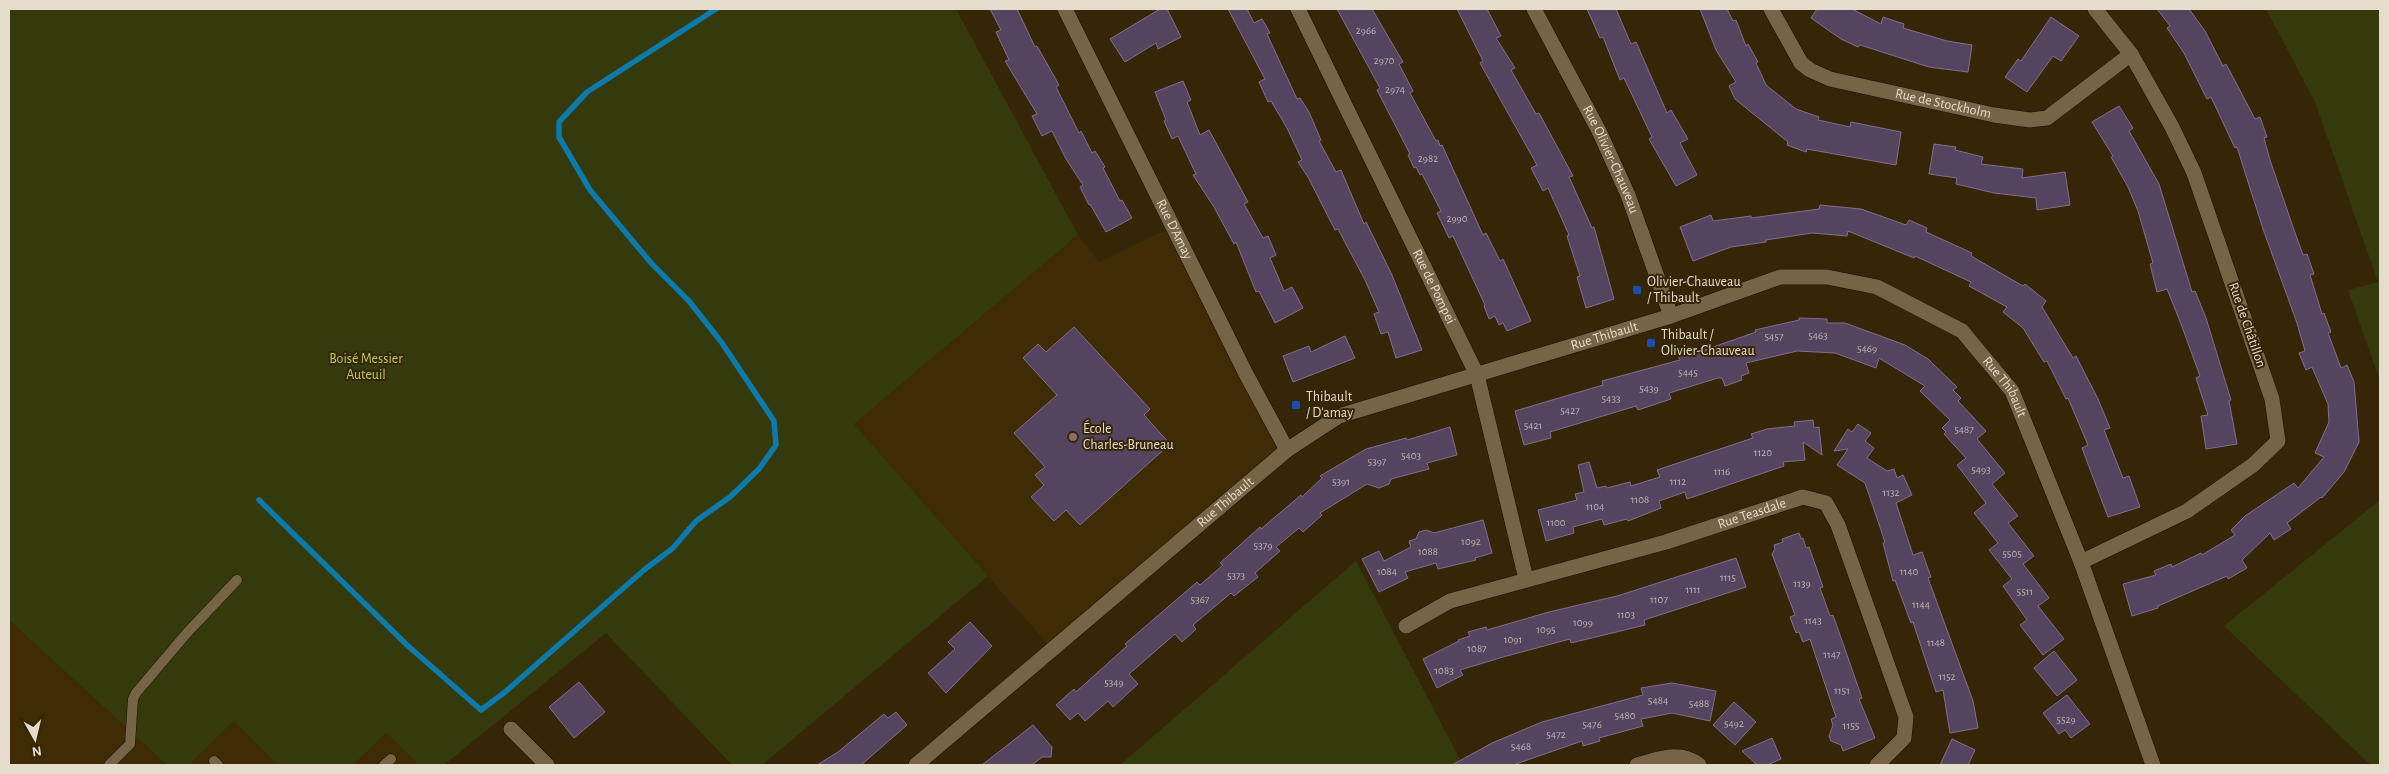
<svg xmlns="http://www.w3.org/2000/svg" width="2389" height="774" viewBox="0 0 2389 774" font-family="'Alegreya Sans',sans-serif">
  <rect width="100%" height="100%" fill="#352608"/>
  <path fill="#3f2c05" d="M1174 226 1287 450 1051 648 854 424 1078 235 1099 262Z
    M9 620 167 765H9Z
    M234 721 278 765H189Z
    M386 733 419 765H353Z"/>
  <path fill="#343a0c" d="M9 9H956L1078 235 854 424 988 576 762 765H732L606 633 444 765H419L386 733 353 765H278L234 721 189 765H167L9 620Z
    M2266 9H2378L2380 11V381L2348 290 2378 282 2315 102Z
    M2380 500V765H2371L2224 626Z
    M1356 561 1463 765H1120Z"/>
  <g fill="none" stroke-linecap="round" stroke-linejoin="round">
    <path stroke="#0d7aad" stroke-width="5.5" d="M259 500 407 645 481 710 505 692 644 570 673 548 696 521 730 497 759 469 776 445 774 421 722 343 689 301 652 264 590 190 559 137V122L587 92 716 9"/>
  </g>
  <path fill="#54445f" stroke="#806f8c" d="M990 9H1017L1035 47 1037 46 1059 85 1056 87 1079 133 1081 131 1092 153 1095 151 1105 167 1103 168 1120 201 1122 200 1132 218 1106 232 1090 204 1089 205 1080 187 1083 185 1066 159 1052 131 1042 136 1032 116 1037 114 1005 61 1009 60 996 32 1001 30Z
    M1160 9H1167L1181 37 1158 49 1156 43 1125 62 1110 39Z
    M1228 9H1247L1254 23 1262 19 1270 33 1267 34 1297 99 1300 98 1309 112 1321 140 1319 141 1336 172 1341 170 1364 224 1366 222 1392 275 1422 350 1396 358 1388 332 1381 334 1374 314 1379 312 1365 280 1338 229 1335 230 1308 177 1298 162 1302 160 1287 128 1271 101 1268 102 1259 82 1265 79Z
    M1337 9H1372L1403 62 1399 64 1413 91 1410 93 1436 141 1438 140 1440 146 1442 145 1483 235 1486 233 1500 261 1503 259 1531 321 1507 331 1503 323 1499 325 1495 316 1489 319 1484 306 1485 305 1453 236 1449 238 1437 213 1441 211 1422 174 1420 175 1416 167 1414 168 1408 155 1410 154 1377 90 1380 88Z
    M1457 9H1487L1501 36 1496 38 1515 68 1511 70 1536 114 1539 113 1573 176 1569 177 1592 228 1594 227 1614 299 1586 308 1577 277 1580 276 1567 236 1569 235 1548 188 1543 191 1531 168 1537 165 1480 63 1483 61Z
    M1587 9H1616L1631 44 1636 42 1667 113 1671 110 1688 139 1680 143 1697 175 1676 186 1649 139 1652 137 1624 78 1620 80 1603 37 1600 38Z
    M1700 9H1727L1733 21 1736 20 1746 46 1748 44 1758 62 1756 63 1766 85 1796 109 1819 117 1818 120 1850 127 1851 122 1901 132 1896 165 1807 149 1806 152 1787 145 1788 142 1735 99 1729 86 1736 82 1716 50Z
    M1817 9H1852L1881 24 1883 17 1904 24 1903 28 1947 41 1972 45 1968 72 1929 67 1860 45 1858 47 1841 39 1811 18Z
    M2157 9H2189L2205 31 2223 66 2226 64 2255 119 2260 117 2267 137 2264 138 2270 160 2293 227 2303 255 2307 254 2314 274 2310 275 2322 314 2324 313 2331 332 2328 333 2341 368 2347 365 2354 382 2359 442 2344 472 2322 498 2321 497 2287 523 2291 529 2274 540 2270 533 2242 560 2247 568 2228 579 2227 576 2158 606V608L2132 616 2123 584 2156 575 2154 571 2171 564 2172 567 2201 553 2202 555 2235 535 2231 530 2245 516 2294 483 2298 488 2324 457 2315 453 2329 422 2328 404 2312 367 2306 370 2299 353 2305 351 2297 323 2263 229 2237 147 2235 148 2211 97 2207 99 2184 53 2167 28 2170 26Z
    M2051 17 2079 36 2061 61 2053 56 2027 92 2005 77 2018 59 2021 61Z
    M1183 81 1191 100 1187 102 1200 135 1209 130 1248 202 1244 204 1263 238 1268 236 1276 255 1270 258 1284 291 1292 287 1303 308 1275 323 1259 291 1256 292 1236 242 1234 244 1214 207 1193 175 1196 174 1178 136 1172 139 1164 121 1166 120 1155 92Z
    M2119 106 2133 128 2129 131 2159 184 2192 292 2195 291 2206 318 2231 400 2229 401 2237 444 2206 449 2201 416 2208 415 2196 378 2200 376 2181 324 2167 289 2157 292 2150 264 2153 263 2138 211 2128 187 2111 157 2113 156 2092 122Z
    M1934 144 1956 147 1955 150 1983 157 1981 164 2023 169 2022 178 2065 172 2070 205 2037 210 2036 198 1994 193 1956 184 1957 178 1929 174Z
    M1820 205 1861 209 1906 225 1909 220 1927 228 1926 232 1972 253 1971 256 2023 286 2025 284 2046 301 2042 307 2073 358 2076 356 2098 399 2110 428 2104 430 2123 478 2129 476 2140 507 2108 517 2082 448 2088 445 2068 398 2066 399 2047 361 2044 362 2023 328 2003 312 2007 307 1969 286 1971 282 1915 256 1914 258 1848 231 1847 236 1812 233 1766 240V242L1731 247 1693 261 1680 227 1711 215 1713 221 1751 216V218L1819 209Z
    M1799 318 1827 319V323H1845L1905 345 1928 359 1957 387 1953 390 1961 398 1958 401 1986 431 1977 439 2005 473 1992 484 2018 516 2008 523 2034 556 2023 564 2049 598 2038 606 2064 639 2043 655 2020 625 2027 620 2003 586 2012 579 1989 550 1998 543 1974 513 1986 503 1957 465 1966 458 1944 434 1946 432 1942 428 1950 420 1920 391 1925 386 1879 358 1876 368 1835 353 1797 351 1746 363 1749 373 1741 376 1742 380 1725 386 1722 378H1718L1669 393 1671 399 1638 410 1636 406 1550 432 1551 438 1524 445 1515 411 1603 385 1602 381 1680 360 1678 355 1695 350 1696 353 1756 332 1755 330 1799 320Z
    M1074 327 1150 409 1144 415 1170 444 1080 525 1066 510 1054 521 1031 497 1044 485 1035 475 1045 467 1014 433 1057 395 1023 358 1038 344 1046 352Z
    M1345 336 1355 358 1293 382 1283 356 1309 346 1311 352Z
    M1813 420 1814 428 1819 427 1822 455 1803 442 1805 460 1783 462 1784 466 1687 499 1685 492 1659 501 1661 508 1628 521 1627 519 1604 525 1602 519 1573 527 1574 533 1546 541 1538 510 1577 500 1575 494 1584 492 1578 465 1589 462 1597 488 1606 486 1607 488 1630 482 1631 486 1660 477 1657 470 1753 438 1751 434 1767 429 1795 426 1794 422Z
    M1858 424 1871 433 1865 441 1874 448 1867 458 1887 471 1894 469 1897 478 1903 475 1912 495 1896 503 1913 555 1922 552 1931 577 1928 578 1973 701 1978 728 1950 733 1943 690 1936 692 1913 622 1911 623 1895 580 1893 581 1883 543 1885 542 1865 483 1837 465 1848 449 1834 451 1848 429 1852 432Z
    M1450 427 1457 455 1427 463 1429 469 1391 479 1389 484 1379 488 1367 484 1320 513 1322 515 1303 532 1299 528 1276 547 1280 551 1255 573 1258 577 1234 596 1231 593 1193 625 1196 629 1182 642 1175 634 1129 674 1138 684 1113 707 1108 701 1085 721 1078 713 1070 720 1056 705 1074 689 1076 692 1127 646 1125 644 1197 582 1200 585 1223 565 1220 563 1260 527 1261 529 1301 495 1302 497 1322 478 1320 476 1366 449 1406 438 1407 440Z
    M1483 520 1492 553 1475 558 1476 560 1438 569 1436 563 1405 572 1408 578 1379 592 1362 559 1379 551 1384 561 1411 547 1409 541 1416 539 1419 532 1426 530 1434 533Z
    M1799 533 1801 539 1803 538 1806 548 1809 547 1823 587 1820 588 1830 616 1833 615 1862 698 1859 699 1875 738 1843 751 1841 745 1831 741 1829 736 1833 725 1831 719 1836 717 1810 639 1803 642 1799 632 1796 633 1790 617 1795 615 1772 554 1775 549 1774 545 1783 542 1782 539Z
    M1736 558 1746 587 1644 620 1645 625 1571 643 1570 639 1503 657 1460 670 1463 675 1437 688 1423 659 1459 641 1458 640 1470 636 1468 632 1486 627 1487 630 1549 612 1617 596Z
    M970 622 992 646 946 693 928 673 955 649 948 642Z
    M2054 651 2077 680 2057 696 2034 668Z
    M579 682 605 712 574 738 549 707Z
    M1672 683 1716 691 1710 721 1672 713 1641 719 1643 726 1599 738 1600 741 1583 746 1582 741 1513 765H1452L1492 743 1542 722 1643 695 1641 688Z
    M2067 695 2090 724 2071 738 2065 730 2059 734 2043 713Z
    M1734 702 1756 722 1735 745 1713 725Z
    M896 712 907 725 861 765H817L838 752 884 714 888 718Z
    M1033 725 1052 747 1051 757H1042L1032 765H982Z
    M1772 738 1781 759 1767 765H1757L1742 751Z
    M1952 739 1975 750 1968 765H1940Z"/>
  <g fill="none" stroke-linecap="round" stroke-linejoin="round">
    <g stroke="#1a0f00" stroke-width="11">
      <path id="lane" d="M214 761 218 765
        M109 765 130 744 133 699 136 693 186 634 237 580
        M384 765 391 759"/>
    </g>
    <g stroke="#1a0f00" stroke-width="16">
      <g id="street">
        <path id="s1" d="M1065 9 1246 374 1287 450"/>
        <path id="s2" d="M1298 9 1477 375 1526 579"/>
        <path id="s3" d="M1534 9 1599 131 1628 195 1671 316"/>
        <path id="s4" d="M1771 9 1801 63 1810 70 1830 79 1994 115 2030 120 2047 118 2131 54"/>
        <path d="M2081 562 2187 511 2253 465 2278 441 2272 399 2194 173 2172 127 2131 54 2095 9"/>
        <path id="s5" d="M1406 626 1450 601 1666 542 1803 497 1826 503 1838 525 1906 717 1904 738 1877 765"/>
        <path d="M511 729 547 765"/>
        <path id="s6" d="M916 765 1287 450 1339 416 1671 316 1780 277H1827L1877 287 1962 331 2012 391 2081 562 2153 765"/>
        <path d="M1637 765C1659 759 1680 750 1699 765"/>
      </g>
    </g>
    <use href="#lane" stroke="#756446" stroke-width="10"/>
    <use href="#street" stroke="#756446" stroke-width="15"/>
  </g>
  <g fill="#1a4fb4" stroke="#352608" stroke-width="2">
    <rect x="1632" y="285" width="10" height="10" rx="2.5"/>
    <rect x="1646" y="338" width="10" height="10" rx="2.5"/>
    <rect x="1291" y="400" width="10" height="10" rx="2.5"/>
  </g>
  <circle fill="#8d6e63" stroke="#352608" stroke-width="2" cx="1073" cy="437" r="5"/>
  <g text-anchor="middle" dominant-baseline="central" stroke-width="4" stroke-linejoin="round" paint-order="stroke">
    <g font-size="11" fill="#c2b6b0">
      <text x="1366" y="30">2966</text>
      <text x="1384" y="60">2970</text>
      <text x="1395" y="89">2974</text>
      <text x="1428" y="158">2982</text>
      <text x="1457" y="218">2990</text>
      <text x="1818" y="335">5463</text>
      <text x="1774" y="336">5457</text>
      <text x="1867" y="348">5469</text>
      <text x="1688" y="372">5445</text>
      <text x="1649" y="388">5439</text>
      <text x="1611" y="398">5433</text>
      <text x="1570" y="410">5427</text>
      <text x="1533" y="425">5421</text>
      <text x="1964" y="429">5487</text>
      <text x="1763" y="452">1120</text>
      <text x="1411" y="455">5403</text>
      <text x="1377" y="461">5397</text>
      <text x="1981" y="469">5493</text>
      <text x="1722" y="471">1116</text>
      <text x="1341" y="481">5391</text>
      <text x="1678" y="481">1112</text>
      <text x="1891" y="492">1132</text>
      <text x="1640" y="499">1108</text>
      <text x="1595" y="506">1104</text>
      <text x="1556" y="522">1100</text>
      <text x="1471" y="541">1092</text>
      <text x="1263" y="545">5379</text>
      <text x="1428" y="551">1088</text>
      <text x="2012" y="553">5505</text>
      <text x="1387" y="571">1084</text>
      <text x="1909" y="571">1140</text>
      <text x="1236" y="575">5373</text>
      <text x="1728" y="577">1115</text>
      <text x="1802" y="583">1139</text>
      <text x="1693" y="589">1111</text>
      <text x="2025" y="591">5511</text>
      <text x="1200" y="599">5367</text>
      <text x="1659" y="599">1107</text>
      <text x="1921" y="604">1144</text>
      <text x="1626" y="614">1103</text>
      <text x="1813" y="620">1143</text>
      <text x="1583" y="622">1099</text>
      <text x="1546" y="629">1095</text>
      <text x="1513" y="639">1091</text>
      <text x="1936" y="642">1148</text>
      <text x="1477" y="648">1087</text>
      <text x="1832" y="654">1147</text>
      <text x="1444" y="670">1083</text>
      <text x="1947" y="676">1152</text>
      <text x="1114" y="682">5349</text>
      <text x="1842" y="690">1151</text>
      <text x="1658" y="700">5484</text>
      <text x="1699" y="703">5488</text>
      <text x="1625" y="715">5480</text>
      <text x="2066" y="719">5529</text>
      <text x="1734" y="723">5492</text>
      <text x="1592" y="724">5476</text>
      <text x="1851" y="725">1155</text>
      <text x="1556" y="734">5472</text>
      <text x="1521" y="746">5468</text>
    </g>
    <g font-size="14" fill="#e6dccb" stroke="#352608">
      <text stroke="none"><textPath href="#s4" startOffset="211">Rue de Stockholm</textPath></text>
      <text stroke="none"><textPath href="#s3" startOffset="169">Rue Olivier-Chauveau</textPath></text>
      <text stroke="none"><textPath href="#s1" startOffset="246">Rue D'Amay</textPath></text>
      <text stroke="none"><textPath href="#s2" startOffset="309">Rue de Pompei</textPath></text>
      <text transform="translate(2247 325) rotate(71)">Rue de Châtillon</text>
      <text stroke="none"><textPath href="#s6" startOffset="826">Rue Thibault</textPath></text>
      <text stroke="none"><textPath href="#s6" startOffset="1276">Rue Thibault</textPath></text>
      <text stroke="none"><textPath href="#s6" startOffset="406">Rue Thibault</textPath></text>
      <text stroke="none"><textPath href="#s5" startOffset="365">Rue Teasdale</textPath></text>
    </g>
    <g font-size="14" fill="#e6dccb" stroke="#352608" text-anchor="start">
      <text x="1647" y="282">Olivier-Chauveau<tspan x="1647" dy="16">/ Thibault</tspan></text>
      <text x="1661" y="335">Thibault /<tspan x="1661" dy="16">Olivier-Chauveau</tspan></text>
      <text x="1306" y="397">Thibault<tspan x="1306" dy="16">/ D'amay</tspan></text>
      <text x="1083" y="429">École<tspan x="1083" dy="16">Charles-Bruneau</tspan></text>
    </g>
    <g font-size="14" fill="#bccd53" stroke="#352608">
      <text x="366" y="359">Boisé Messier<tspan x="366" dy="16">Auteuil</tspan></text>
    </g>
  </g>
  <rect width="2389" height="774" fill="none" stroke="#e6dccb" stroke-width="20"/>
  <g transform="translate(35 739) rotate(172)" stroke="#352608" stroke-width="4" paint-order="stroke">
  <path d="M0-4L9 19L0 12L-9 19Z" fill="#e6dccb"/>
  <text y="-8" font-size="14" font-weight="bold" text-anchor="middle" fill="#e6dccb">N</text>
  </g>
</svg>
